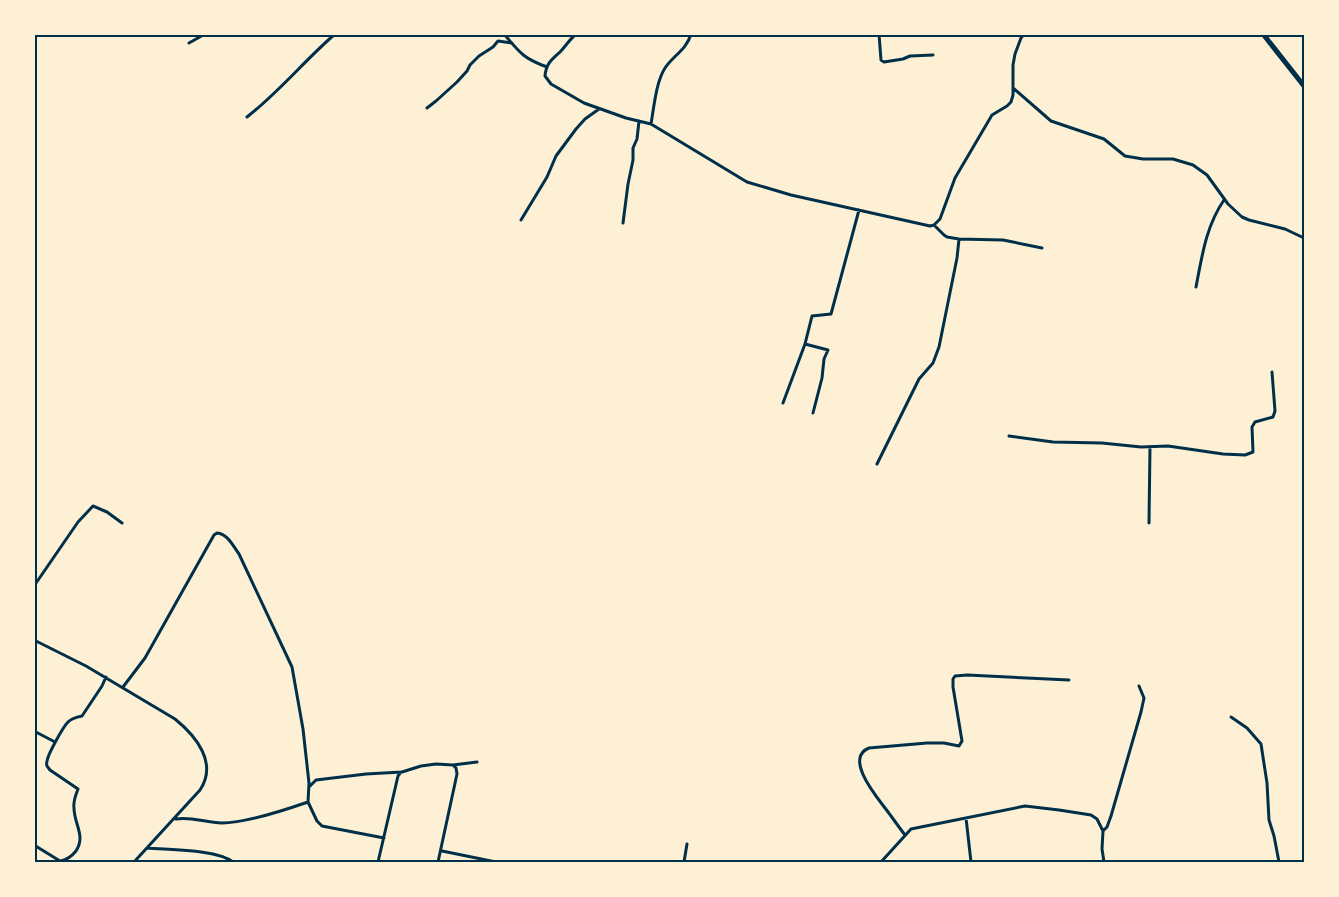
<svg xmlns="http://www.w3.org/2000/svg" width="1339" height="897" viewBox="0 0 1339 897" font-family="'Zilla Slab',serif">
  <rect width="100%" height="100%" fill="#fdf0d5"/>
  <g fill="none" stroke-linecap="round" stroke-linejoin="round">
    <path stroke="#003049" stroke-width="3" d="M504 34C520 53 523 58 547 67
      M576 34C569 40 566 46 560 52 551 60 546 64 545 76L551 84 584 103 626 118 651 124 747 182 791 195 930 226 934 225 940 219 955 178 992 115 1007 106 1011 102 1013 95V65L1015 54 1021 38 1024 34
      M879 34 881 60 884 62 903 59 910 56 933 55
      M189 43 205 34
      M1013 88 1051 121 1104 139 1125 156 1143 159H1173L1193 165 1207 175 1228 204 1242 217 1249 220 1285 229 1304 238
      M427 108 436 101 457 82 467 71 470 65 479 56 493 47 498 41 512 43
      M247 117C279 92 304 61 335 34
      M651 124C654 107 656 82 665 68 673 56 687 49 691 34
      M521 220 547 177 556 156 576 129 585 119 599 109
      M623 223 628 184 633 160V148L637 139 639 121
      M934 225 944 235 947 237 959 239 1003 240 1042 248
      M1196 287C1202 256 1206 226 1224 200
      M783 403 805 344
      M813 413 822 378 824 359 828 350 805 344 812 316 831 314 859 210
      M1009 436 1053 442 1102 443 1141 447 1168 446 1223 454 1245 455 1253 452 1252 427 1255 422 1273 417 1275 411 1272 372
      M877 464 919 379 933 363 939 347 957 258 959 239
      M1149 523 1150 447
      M34 586 78 522 93 506 107 512 122 523
      M34 640 86 666 175 719C196 736 218 763 200 790L134 862
      M123 687 145 658 214 535 217 533C228 534 233 546 239 554L292 667 303 729 309 783 308 802 317 821 322 826 384 838
      M1231 717 1247 728 1261 744 1267 783 1269 820 1274 836 1279 862
      M34 731 55 742
      M453 765 477 762
      M309 787 316 780 366 774 402 772 421 766 436 764 453 765 456 768 457 774 438 862
      M966 818 971 862
      M176 819C191 816 206 823 222 823 246 823 285 810 308 802
      M1103 831 1107 827 1111 816 1141 712 1144 698 1139 686
      M905 835C898 826 892 817 885 808 876 796 844 758 869 748L927 743H944L959 746 962 741 953 687V679L955 676 967 675 1069 680
      M34 845 60 861C67 860 72 856 76 851 86 836 74 824 74 808 73 802 76 794 78 789L50 770C47 766 46 766 47 761 48 754 63 727 68 722 72 718 77 717 82 716L102 686 106 677
      M147 848C168 850 217 849 233 862
      M442 851 496 862
      M378 862 398 776 401 772
      M684 862 687 844
      M881 862 911 829 1025 806 1059 810 1091 815 1097 819 1103 831 1102 849 1104 862"/>
    <path stroke="#003049" stroke-width="5" d="M1263 34 1304 86"/>
  </g>
  <rect width="1339" height="897" fill="none" stroke="#fdf0d5" stroke-width="72"/>
  <rect x="36" y="36" width="1267" height="825" fill="none" stroke="#003049" stroke-width="2"/>
</svg>
